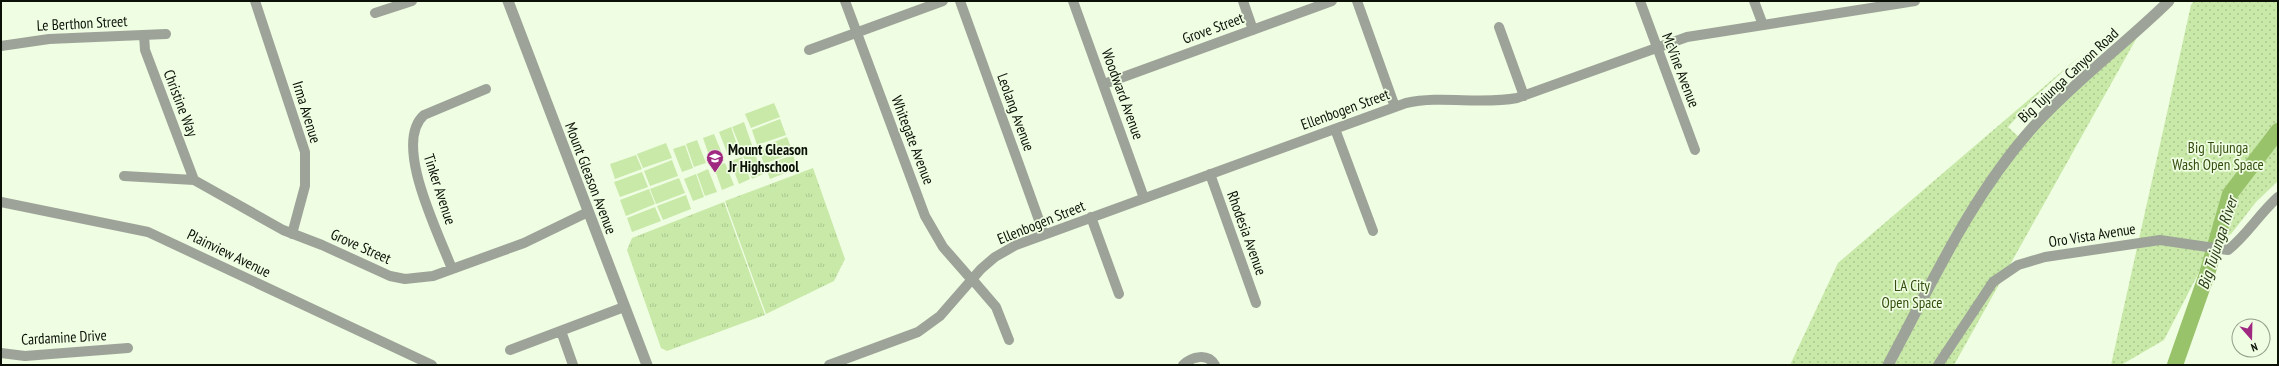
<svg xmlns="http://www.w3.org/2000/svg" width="2279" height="366" viewBox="0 0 2279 366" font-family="'PT Sans Narrow',sans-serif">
  <defs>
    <pattern id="grass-tufts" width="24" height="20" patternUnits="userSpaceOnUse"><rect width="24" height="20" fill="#c8e9a8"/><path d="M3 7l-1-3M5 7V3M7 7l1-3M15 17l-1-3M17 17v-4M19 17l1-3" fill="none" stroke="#abc78f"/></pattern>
    <pattern id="park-dots" width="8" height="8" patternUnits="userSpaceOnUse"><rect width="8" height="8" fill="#c8e9a8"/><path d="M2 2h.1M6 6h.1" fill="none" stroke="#abc78f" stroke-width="1.8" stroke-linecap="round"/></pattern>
  </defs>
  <rect width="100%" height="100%" fill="#effde2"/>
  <path fill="url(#grass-tufts)" d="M813 168 845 259 834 281 766 314 725 201Z
    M724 202 765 315 667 351 661 348 627 250 632 238Z"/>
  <path fill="url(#park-dots)" d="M2194 1H2278V181L2256 202 2231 234 2217 241 2209 242V253L2164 340 2121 365H2111L2191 5Z
    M2145 23 1954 365H1790L1838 263 2081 55 2035 97 2008 127 2021 139Z"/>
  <path fill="#c8e9a8" d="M774 103 780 117 751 128 745 114Z
    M780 119 786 135 757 145 752 130Z
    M744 122 752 145 741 149 732 127Z
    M731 127 739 150 728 155 719 132Z
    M714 134 723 156 711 161 703 138Z
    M787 137 793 153 764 164 758 148Z
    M697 140 706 163 694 167 686 144Z
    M666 143 672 158 643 168 637 154Z
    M685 145 693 168 682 172 673 149Z
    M754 152 763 174 752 179 743 156Z
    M636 155 642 169 615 179 610 164Z
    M793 155 798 168 770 179 765 165Z
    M742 157 750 179 739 184 730 161Z
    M672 160 678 176 650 186 644 171Z
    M725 163 734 185 722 190 714 167Z
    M708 169 717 192 705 196 697 174Z
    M642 172 648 187 620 197 614 182Z
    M696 174 704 197 693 201 684 179Z
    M679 178 685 193 656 204 650 189Z
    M649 189 655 204 626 216 620 200Z
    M686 195 691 209 663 220 657 206Z
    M655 207 661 221 632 232 627 218Z"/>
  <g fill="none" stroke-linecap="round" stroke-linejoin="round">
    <path stroke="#99c36b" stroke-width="16" d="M2175 365 2207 274 2230 194 2278 131"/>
    <path stroke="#9da398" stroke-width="10" d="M255 1 305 152V186L292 234
      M845 1 925 216 943 247 971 279
      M960 1 1044 234
      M1073 1 1144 198
      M1243 1 1253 30
      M1357 1 1395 107
      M1640 1 1695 150
      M1754 1 1763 25
      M375 13 412 1
      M1499 27 1524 96
      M144 35 145 50 194 180
      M1 46 49 39 166 34
      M809 50 943 1
      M1104 84 1332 1
      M1335 129 1373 231
      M1210 174 1256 303
      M124 176 194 180 283 230 322 245 390 276 405 279 433 276 524 243 588 212
      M1 202 148 232 432 365
      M1091 217 1119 294
      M452 269C439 234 392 143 424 115L486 89
      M972 279 996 307 1009 340
      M561 331 573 365
      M510 350 624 307
      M1 353 25 356 128 348
      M829 365 918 332 940 316 981 269 995 257 1016 245 1406 103C1442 95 1480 105 1517 98L1687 37 1915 1
      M1183 365C1192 356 1208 353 1215 365
      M1938 365 1993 282 2018 265 2045 257 2160 240 2228 250C2247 235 2259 214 2278 197"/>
    <path stroke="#9da398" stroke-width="11" d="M508 1 647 365
      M1888 365C1932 283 1971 196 2034 126 2075 81 2125 44 2169 1"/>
  </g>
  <defs>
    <g id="school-pin" transform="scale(0.9)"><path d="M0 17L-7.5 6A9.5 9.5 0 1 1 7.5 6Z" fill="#9f2881" stroke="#effde2"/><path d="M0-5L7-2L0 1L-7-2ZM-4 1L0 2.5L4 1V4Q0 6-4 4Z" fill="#fff"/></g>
  </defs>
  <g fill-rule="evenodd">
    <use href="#school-pin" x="715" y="158"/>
  </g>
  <g text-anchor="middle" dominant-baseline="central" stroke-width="3.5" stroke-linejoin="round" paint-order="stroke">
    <g font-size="15" fill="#0c1108" stroke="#effde2">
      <text transform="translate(82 23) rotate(-3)">Le Berthon Street</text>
      <text transform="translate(1213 28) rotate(-20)">Grove Street</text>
      <text transform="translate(1681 70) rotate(69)">McVine Avenue</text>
      <text transform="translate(2068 75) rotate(-43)">Big Tujunga Canyon Road</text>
      <text transform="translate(1123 94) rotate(70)">Woodward Avenue</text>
      <text transform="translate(181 103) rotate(69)">Christine Way</text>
      <text transform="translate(1345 109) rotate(-20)">Ellenbogen Street</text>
      <text transform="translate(307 112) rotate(73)">Irma Avenue</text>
      <text transform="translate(1016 112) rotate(70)">Leolang Avenue</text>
      <text transform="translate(913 140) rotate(69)">Whitegate Avenue</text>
      <text transform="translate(591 178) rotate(69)">Mount Gleason Avenue</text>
      <text transform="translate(440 189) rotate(72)">Tinker Avenue</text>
      <text transform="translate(1041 222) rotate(-22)">Ellenbogen Street</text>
      <text transform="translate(1247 233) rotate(70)">Rhodesia Avenue</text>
      <text transform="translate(2092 235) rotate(-9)">Oro Vista Avenue</text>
      <text transform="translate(361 246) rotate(24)">Grove Street</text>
      <text transform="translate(229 253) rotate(26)">Plainview Avenue</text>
      <text transform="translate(64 337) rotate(-3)">Cardamine Drive</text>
    </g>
    <g font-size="15" fill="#344e0f" stroke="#effde2">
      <text x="2218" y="147">Big Tujunga<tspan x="2218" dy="17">Wash Open Space</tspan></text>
      <text x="1912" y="285">LA City<tspan x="1912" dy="17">Open Space</tspan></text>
    </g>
    <g font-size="15" font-weight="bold" fill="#0c1108" stroke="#effde2" text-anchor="start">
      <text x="728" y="149">Mount Gleason<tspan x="728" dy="17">Jr Highschool</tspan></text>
    </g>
    <g font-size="16" font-style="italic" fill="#2b3c17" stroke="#effde2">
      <text transform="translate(2217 243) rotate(-72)">Big Tujunga River</text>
    </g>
  </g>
  <rect width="2279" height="366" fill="none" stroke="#0c1108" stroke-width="4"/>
  <g transform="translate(2251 338) rotate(160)"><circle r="19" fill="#effde2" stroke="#949f8b"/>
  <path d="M0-3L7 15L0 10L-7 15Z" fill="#9f2881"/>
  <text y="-6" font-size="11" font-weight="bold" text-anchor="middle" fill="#0c1108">N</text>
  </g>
</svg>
